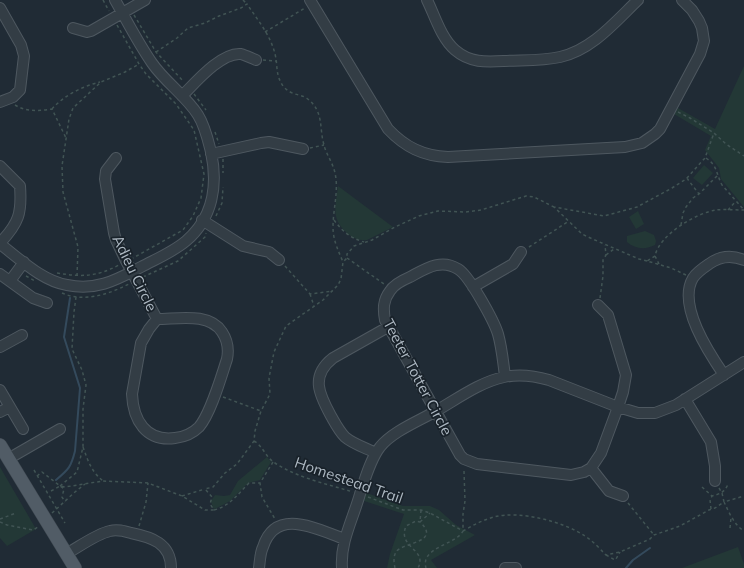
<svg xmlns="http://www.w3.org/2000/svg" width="744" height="568" viewBox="0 0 744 568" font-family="Mulish,sans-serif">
  <rect width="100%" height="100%" fill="#202b35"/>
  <path fill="#233836" d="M744 66V207L721 179 719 168 705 150 711 136 674 114 678 108 715 129Z
    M704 165 713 173 702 185 693 178Z
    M338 186 393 227 367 240C360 241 352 238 347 233 330 218 336 206 338 186Z
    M638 211 644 224 636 229 629 217Z
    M645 231 654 235 656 241 655 245C645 250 635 249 627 242V236Z
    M267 457 271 462 260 480 248 483 230 501 215 509 213 508 211 501 215 495 224 496 230 495 238 481Z
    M0 467 36 529 7 546 0 538Z
    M361 491 403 506H430L439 510 456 525 475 535 431 560 437 568H387L390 554 404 514 358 499Z
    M738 547 744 564V568H682Z"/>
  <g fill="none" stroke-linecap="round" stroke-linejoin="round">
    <path stroke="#344a5c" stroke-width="2" d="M56 480C69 469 71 467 75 451L80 388 64 337 70 298
      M626 568 633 560 650 548"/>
    <g stroke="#4e5860" stroke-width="12">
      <path id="minor" d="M310 0 388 129C405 147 423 156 448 157L625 147 642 143 655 134 660 129 700 54 704 41 702 28 699 21 692 10 682 0
        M427 0C435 16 441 38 455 50 470 63 486 62 504 61 522 60 542 61 560 57 592 50 615 22 638 0
        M0 8 21 45 24 56 20 90 13 97 0 102
        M73 28 87 32 91 31 145 0
        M182 96C195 83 221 52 241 54 245 55 251 58 256 60
        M211 154 261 143 269 142 303 149
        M116 158 106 171 105 179 114 233 116 240 126 261 157 319
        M0 166 20 186C22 213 19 223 0 243
        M202 220 243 246 269 252 279 260
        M0 244C20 259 42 281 67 285 97 291 116 280 141 267 156 259 173 252 186 241 213 218 218 185 211 152 208 140 205 126 198 115 186 96 165 82 152 63 138 43 127 21 115 0
        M0 274 33 298 47 303
        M10 281 24 262
        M473 287 513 264 521 252
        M598 305 608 315 626 375 623 392 618 407 601 453 591 468 609 491 623 496
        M157 319C178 319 209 312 222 332 228 341 229 349 227 359 221 377 211 413 199 427 192 434 184 437 175 438 146 442 133 420 132 394L141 343 149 329Z
        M0 347 22 335
        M724 375C709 353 677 305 693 278 697 272 703 268 709 264 720 256 732 255 744 260
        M505 376C503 362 502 348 498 334 494 321 469 275 458 269 441 258 425 269 410 277 403 280 394 284 390 291 383 300 383 309 385 320L460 455 464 459 477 464 571 475 584 472 591 468
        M0 390 23 429
        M685 399 711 442 715 466V481
        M0 412 10 407
        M376 453C366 448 353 444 345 437 339 431 335 423 331 416 319 394 310 376 333 358L388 327
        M8 459 60 429
        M66 554C79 547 96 534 110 531 117 529 124 531 131 533 151 537 171 543 171 568
        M259 568C260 561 260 553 263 547 276 506 318 530 345 539
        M342 568C340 542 353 519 360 494 365 479 370 460 380 447 393 431 419 421 436 411 457 399 480 382 504 377 519 374 535 376 549 380L618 407 638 413H655L676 405 744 362
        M505 568H516"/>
    </g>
    <g stroke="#3d464f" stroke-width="14">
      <path id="major" d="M0 445 75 568"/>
    </g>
    <path stroke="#415454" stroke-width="1.5" stroke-dasharray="3 3" stroke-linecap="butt" d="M103 0 109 11
      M243 0 247 4
      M134 15 156 52 184 82
      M117 25 139 64 146 74 176 104 194 130 204 174 201 198 193 216 183 230 133 258
      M265 32 305 8
      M156 52 177 38 188 28 205 23 219 16 241 8 247 4C257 19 271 36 275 54 278 65 275 74 283 86 292 97 302 93 309 100 324 113 319 128 324 145 326 154 333 163 335 173 339 190 333 209 333 227 333 240 338 250 343 262
      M263 60 276 61
      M194 94 206 110
      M15 105C26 112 40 111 52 109L66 138
      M52 109C63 96 83 86 100 82
      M678 112 690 118 714 133
      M215 132 219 144
      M310 148 324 145
      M706 158C718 166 716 174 722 185L744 210
      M223 159V173
      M687 178 689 181 699 194
      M728 210 736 201
      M216 216 222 203 223 187
      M334 220C342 231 350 238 364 242
      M681 225 683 213 686 207 693 198 699 194 718 175
      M529 247 569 221
      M606 255 614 249
      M655 256 659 264
      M347 258 384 284
      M647 261 639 259 588 237 582 234 554 207 604 216 637 207 672 188 686 179 705 158 714 133 726 144 744 156
      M285 266 310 294 333 291
      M57 273C82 277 96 277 119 265
      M686 275 671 268 647 261 655 256C659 235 696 213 716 210 725 209 735 210 744 210
      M26 276 35 281
      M77 276 78 247 63 192 62 166 69 119 73 108 101 82 125 72 139 64
      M143 277 178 261 205 237 206 233
      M62 293C84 303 109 294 129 284
      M310 294 314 306
      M600 298 603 276V260L606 255 605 245
      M223 397 261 411
      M254 441C263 446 266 458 275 463 298 478 327 484 353 492
      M83 447C88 461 91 471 103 481
      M273 462 260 483 262 497 275 519
      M34 470 65 523
      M464 471 465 501 463 514V531C473 525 483 520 494 517 520 510 564 522 585 536 593 541 600 549 606 555L620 552 650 539 654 535 680 526 709 510 715 508 724 502C729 512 734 525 744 531
      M37 476 42 472 64 489 62 497 65 502
      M60 486 77 472 83 447V409L86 385 82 370 72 349 74 312 76 297
      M702 487 712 496C720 494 725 492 728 484
      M719 488 722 493 724 502 744 496
      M51 491 60 486 65 487 103 481 148 483 182 496 205 510H214L210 504 212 497 205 489 213 487 225 473 237 464 254 441 255 431 261 411 270 394 269 378 274 352 286 326 323 300 338 285 341 279 343 262 347 258V254L354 246 372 240 395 227 419 216 438 211 466 212 481 210 526 196 534 197 554 207
      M182 496 205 489
      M368 497 403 510H421L430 513 463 531C456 545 420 547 426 568
      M628 503 654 535
      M711 509 710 500 712 496
      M214 510C230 506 238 494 249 483H260
      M421 510 420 522 430 513
      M52 513 75 492 85 484
      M0 519 16 513
      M0 522 7 525 33 530 38 527
      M139 526 146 502 148 483
      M730 528 731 518
      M606 555 615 560 616 559 620 552
      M395 568C394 563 393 557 396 552 402 542 442 543 420 522L416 521 406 526C397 548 428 549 418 568"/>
    <use href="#minor" stroke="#333d45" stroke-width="10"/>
    <use href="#major" stroke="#515c66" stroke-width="13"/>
  </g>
  <g text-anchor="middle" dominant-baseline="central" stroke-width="3.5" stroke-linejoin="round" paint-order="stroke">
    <g font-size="15" fill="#adb8c2" stroke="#19222a">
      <text transform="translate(135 273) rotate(64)">Adieu Circle</text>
      <text transform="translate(418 377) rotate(62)">Teeter Totter Circle</text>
      <text transform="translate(349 480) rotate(19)">Homestead Trail</text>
    </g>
  </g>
</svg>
